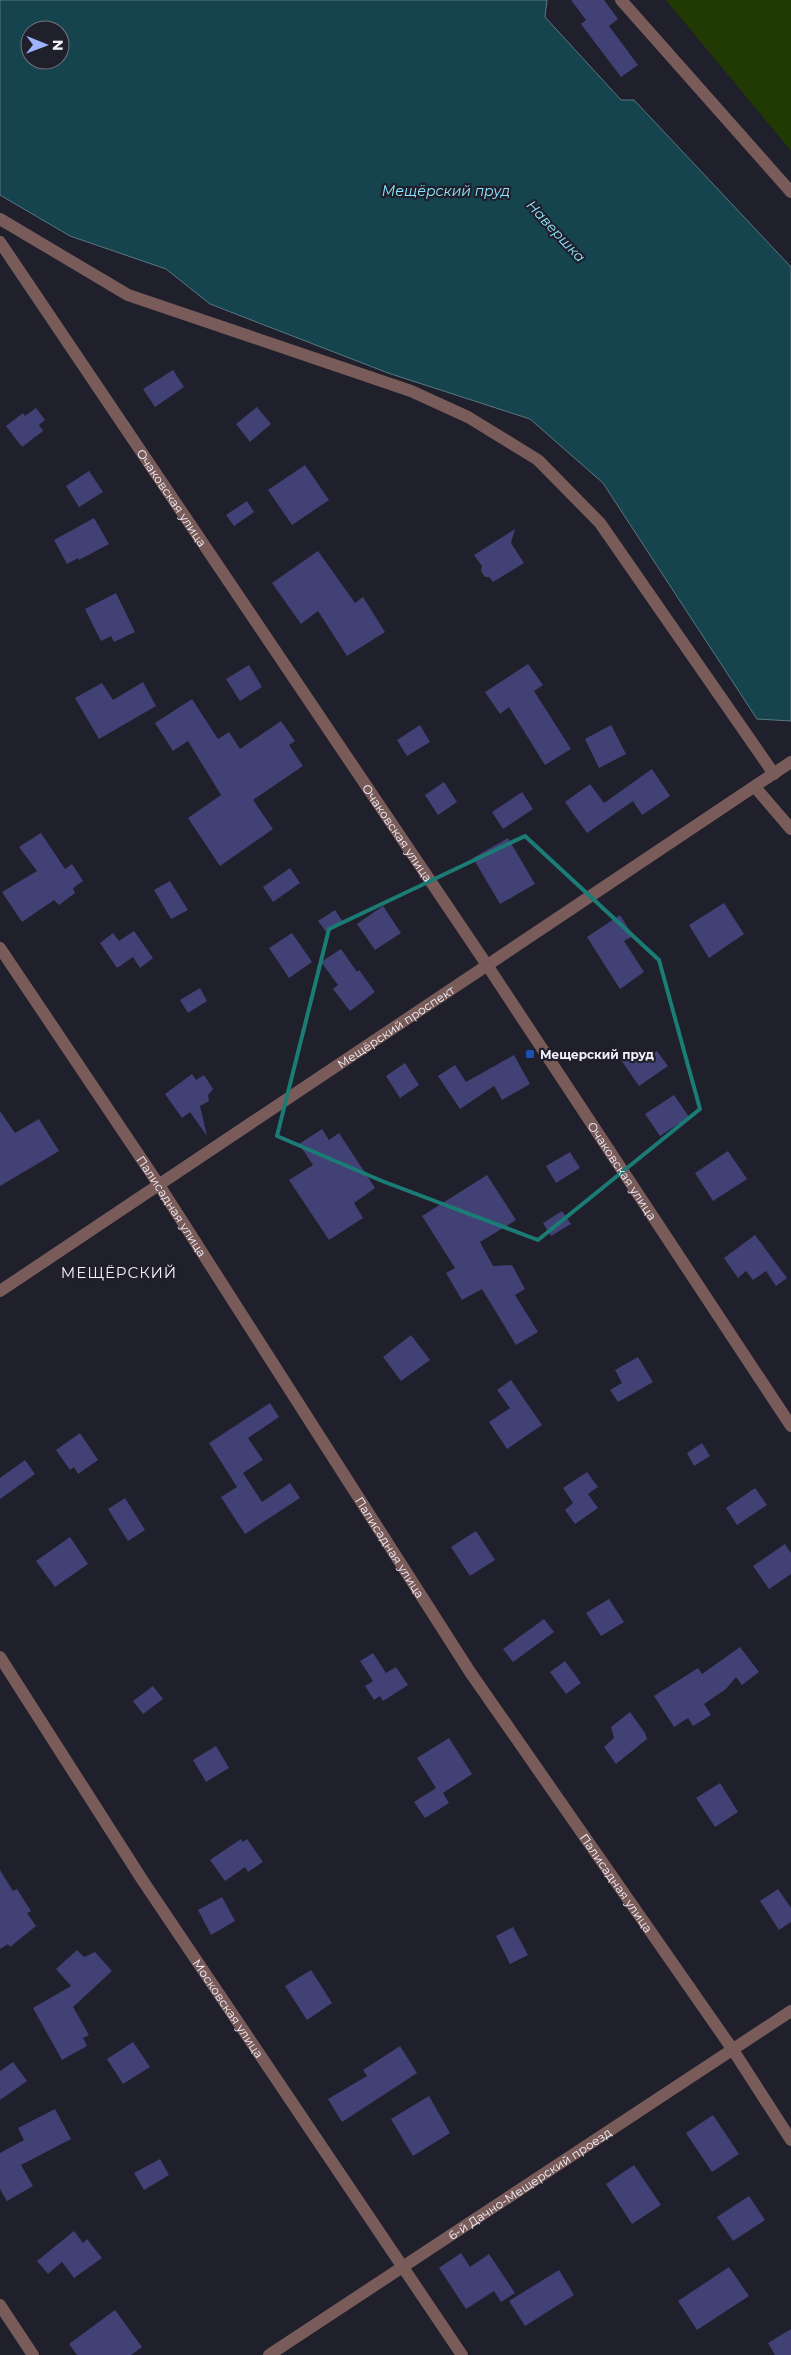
<svg xmlns="http://www.w3.org/2000/svg" width="791" height="2355" viewBox="0 0 791 2355" font-family="Montserrat,sans-serif">
  <rect width="100%" height="100%" fill="#201f2c"/>
  <path fill="#213902" d="M666 0H791V151Z"/>
  <path fill="#16444e" stroke="#587882" fill-rule="evenodd" d="M0 0H547L545 17 621 100H634L791 267V721L757 719 603 483 530 419 388 373 210 304 166 269 70 236 0 195ZM30 30H60V60H30Z"/>
  <path fill="#424175" d="M571 0H604L618 19 609 26 638 65 621 77 581 24 586 20Z
    M173 370 184 387 155 407 143 389Z
    M257 407 271 424 250 442 236 424Z
    M36 408 45 420 39 425 43 431 22 447 6 426 23 413 25 416Z
    M305 465 329 500 292 525 268 490Z
    M89 471 103 492 79 507 66 486Z
    M247 501 254 512 234 526 226 515Z
    M94 518 109 544 79 560 78 558 67 564 54 540Z
    M515 529 511 543 524 563 493 582 489 577H485L481 571 482 566 474 555Z
    M318 551 355 603 363 597 385 632 347 656 318 611 301 624 272 583Z
    M116 593 135 632 114 642 111 636 101 641 85 609Z
    M528 664 543 685 534 691 571 749 545 765 509 707 500 714 485 692Z
    M249 665 262 687 240 701 226 679Z
    M143 682 156 706 99 739 75 698 102 683 113 700Z
    M192 699 218 739 229 732 240 749 281 721 295 741 289 745 303 766 253 800 273 829 220 866 188 818 221 795 188 741 173 751 155 723Z
    M420 725 430 742 407 756 397 740Z
    M611 725 626 754 599 768 585 739Z
    M652 769 670 796 642 815 633 801 587 833 565 802 590 784 604 803Z
    M444 782 457 802 438 815 425 795Z
    M522 792 533 809 503 829 492 812Z
    M41 833 65 869 72 864 83 881 73 888 75 893 59 905 54 900 22 922 2 892 37 871 19 847Z
    M508 838 535 884 500 904 473 858Z
    M290 868 300 883 273 902 263 887Z
    M170 881 188 910 171 919 154 890Z
    M724 903 744 934 709 958 689 925Z
    M383 906 401 933 375 950 357 924Z
    M335 910 343 922 327 933 318 921Z
    M620 915 633 936 624 941 644 972 620 989 587 937Z
    M134 931 153 958 140 968 133 957 117 968 100 943 113 933 119 941Z
    M292 933 312 962 289 978 269 948Z
    M341 949 357 972 359 970 375 992 350 1011 333 989 338 985 321 962Z
    M200 988 207 1001 188 1013 180 1000Z
    M636 1049 644 1060 657 1051 668 1066 639 1086 621 1060Z
    M514 1055 530 1084 502 1100 494 1086 460 1109 438 1076 455 1065 466 1082Z
    M405 1063 419 1085 400 1098 386 1076Z
    M192 1074 196 1080 204 1075 213 1089 208 1095 209 1101 200 1106 207 1136 190 1112 182 1118 165 1094Z
    M674 1095 689 1117 660 1136 645 1114Z
    M0 1111 15 1133 39 1119 59 1151 0 1186Z
    M322 1129 329 1140 339 1133 375 1188 354 1203 363 1218 329 1240 289 1180 313 1165 299 1144Z
    M728 1151 747 1179 713 1201 695 1173Z
    M570 1152 580 1168 556 1183 546 1166Z
    M487 1175 516 1220 480 1242 493 1266 512 1265 525 1289 515 1295 538 1332 516 1345 482 1289 462 1300 446 1273 455 1268 422 1216Z
    M562 1211 571 1224 551 1236 543 1223Z
    M755 1235 787 1278 776 1286 766 1271 753 1280 746 1271 738 1278 724 1258Z
    M411 1335 430 1360 401 1381 383 1357Z
    M638 1357 653 1382 618 1402 610 1390 622 1383 615 1370Z
    M511 1380 542 1425 507 1449 489 1422 510 1408 497 1390Z
    M270 1403 279 1417 248 1438 263 1460 243 1473 262 1502 290 1483 300 1498 245 1534 221 1497 237 1487 209 1443Z
    M80 1433 98 1460 78 1474 74 1467 70 1470 56 1450Z
    M702 1443 710 1456 694 1466 687 1453Z
    M25 1460 35 1474 0 1499V1478Z
    M587 1472 598 1487 588 1494 598 1508 575 1524 565 1510 573 1503 563 1488Z
    M755 1488 767 1505 737 1525 726 1508Z
    M125 1498 145 1530 128 1541 108 1509Z
    M476 1531 495 1560 470 1576 451 1547Z
    M70 1537 88 1564 55 1587 36 1561Z
    M785 1544 791 1553V1574L769 1589 753 1566Z
    M609 1599 624 1622 601 1636 586 1613Z
    M544 1619 554 1632 513 1662 503 1649Z
    M740 1647 759 1672 742 1685 736 1677 726 1689 704 1704 711 1715 693 1726 688 1718 674 1727 654 1696 698 1668 702 1674Z
    M373 1653 386 1673 396 1667 408 1685 383 1701 380 1696 374 1700 365 1686 373 1681 360 1661Z
    M565 1661 581 1683 566 1694 550 1672Z
    M153 1686 163 1699 143 1714 133 1701Z
    M630 1712 645 1733 647 1739 616 1764 604 1747 614 1738 611 1727Z
    M449 1738 472 1774 443 1793 449 1803 425 1818 414 1802 436 1788 417 1758Z
    M216 1746 229 1768 206 1782 193 1760Z
    M720 1783 738 1812 715 1827 696 1798Z
    M241 1839 243 1842 247 1839 263 1862 248 1872 245 1867 225 1881 210 1860Z
    M0 1870 13 1891 17 1889 31 1911 27 1913 36 1926 10 1947 8 1944 0 1949Z
    M778 1889 791 1908V1922L779 1930 760 1901Z
    M222 1897 235 1921 211 1935 198 1910Z
    M513 1927 528 1955 510 1964 496 1936Z
    M77 1950 84 1957 95 1952 112 1971 73 2007 89 2035 83 2038 87 2046 62 2060 33 2008 71 1986 56 1969Z
    M311 1970 332 2003 307 2020 285 1986Z
    M133 2042 150 2067 123 2084 107 2059Z
    M400 2046 417 2073 342 2122 328 2099 367 2076 363 2070Z
    M13 2062 27 2081 0 2100V2071Z
    M429 2096 450 2133 413 2156 391 2119Z
    M55 2109 71 2139 21 2165 33 2186 7 2201 0 2189V2153L24 2140 18 2128Z
    M713 2115 739 2154 712 2172 686 2133Z
    M160 2159 169 2175 144 2190 134 2173Z
    M634 2165 661 2205 632 2224 606 2184Z
    M749 2196 765 2220 733 2241 717 2217Z
    M74 2231 83 2243 87 2239 102 2258 74 2278 62 2262 48 2274 37 2261Z
    M461 2253 470 2267 489 2254 515 2293 501 2302 494 2291 466 2309 439 2268Z
    M729 2267 749 2296 697 2330 678 2301Z
    M559 2270 574 2295 525 2326 509 2301Z
    M115 2310 142 2347 131 2355H77L69 2344Z
    M791 2329V2355H775L768 2343Z"/>
  <g fill="none" stroke-linecap="round" stroke-linejoin="round">
    <g stroke="#795c59" stroke-width="12">
      <path d="M621 0 791 192"/>
      <path d="M0 219 128 295 411 391 468 417 538 460 600 523 774 774"/>
      <path id="s1" d="M0 242 487 965 791 1426"/>
      <path d="M755 787 791 829"/>
      <path id="s2" d="M0 948 159 1185 470 1672 733 2050 791 2140"/>
      <path id="s3" d="M0 1291 791 762"/>
      <path id="s4" d="M0 1657 143 1881 462 2355"/>
      <path d="M0 2305 33 2355"/>
      <path id="s5" d="M269 2355 791 2011"/>
    </g>
  </g>
  <path fill="none" stroke="#1a7c75" stroke-width="4" stroke-linejoin="round" d="M525 836 659 960 700 1109 538 1240 382 1181 277 1136 329 929Z"/>
  <rect fill="#1a4fb4" stroke="#201f2c" stroke-width="2" x="525" y="1049" width="10" height="10" rx="2.5"/>
  <g text-anchor="middle" dominant-baseline="central" stroke-width="4.5" stroke-linejoin="round" paint-order="stroke">
    <g font-size="12" fill="#f2f1fb" stroke="#201f2c">
      <text stroke="none"><textPath href="#s1" startOffset="308">Очаковская улица</textPath></text>
      <text stroke="none"><textPath href="#s1" startOffset="712">Очаковская улица</textPath></text>
      <text stroke="none"><textPath href="#s3" startOffset="476">Мещёрский проспект</textPath></text>
      <text stroke="none"><textPath href="#s1" startOffset="1118">Очаковская улица</textPath></text>
      <text stroke="none"><textPath href="#s2" startOffset="310">Палисадная улица</textPath></text>
      <text stroke="none"><textPath href="#s2" startOffset="715">Палисадная улица</textPath></text>
      <text stroke="none"><textPath href="#s2" startOffset="1120">Палисадная улица</textPath></text>
      <text stroke="none"><textPath href="#s4" startOffset="419">Московская улица</textPath></text>
      <text stroke="none"><textPath href="#s5" startOffset="312">6-й Дачно-Мещерский проезд</textPath></text>
    </g>
    <g font-size="12" font-weight="bold" fill="#f2f1fb" stroke="#201f2c" text-anchor="start">
      <text x="540" y="1054">Мещерский пруд</text>
    </g>
    <g font-size="14" font-style="italic" fill="#8de9ff" stroke="#201f2c">
      <text x="446" y="191">Мещёрский пруд</text>
      <text transform="translate(556 231) rotate(47)">Навершка</text>
    </g>
    <g font-size="15" letter-spacing="1" fill="#f2f1fb" stroke="#201f2c">
      <text x="119" y="1272">МЕЩЁРСКИЙ</text>
    </g>
  </g>
  <g transform="translate(45 45) rotate(91)"><circle r="24" fill="#201f2c" stroke="#74737f"/>
  <path d="M0-4L9 19L0 12L-9 19Z" fill="#9db4fd"/>
  <text y="-8" font-size="14" font-weight="bold" text-anchor="middle" fill="#f2f1fb">N</text>
  </g>
</svg>
